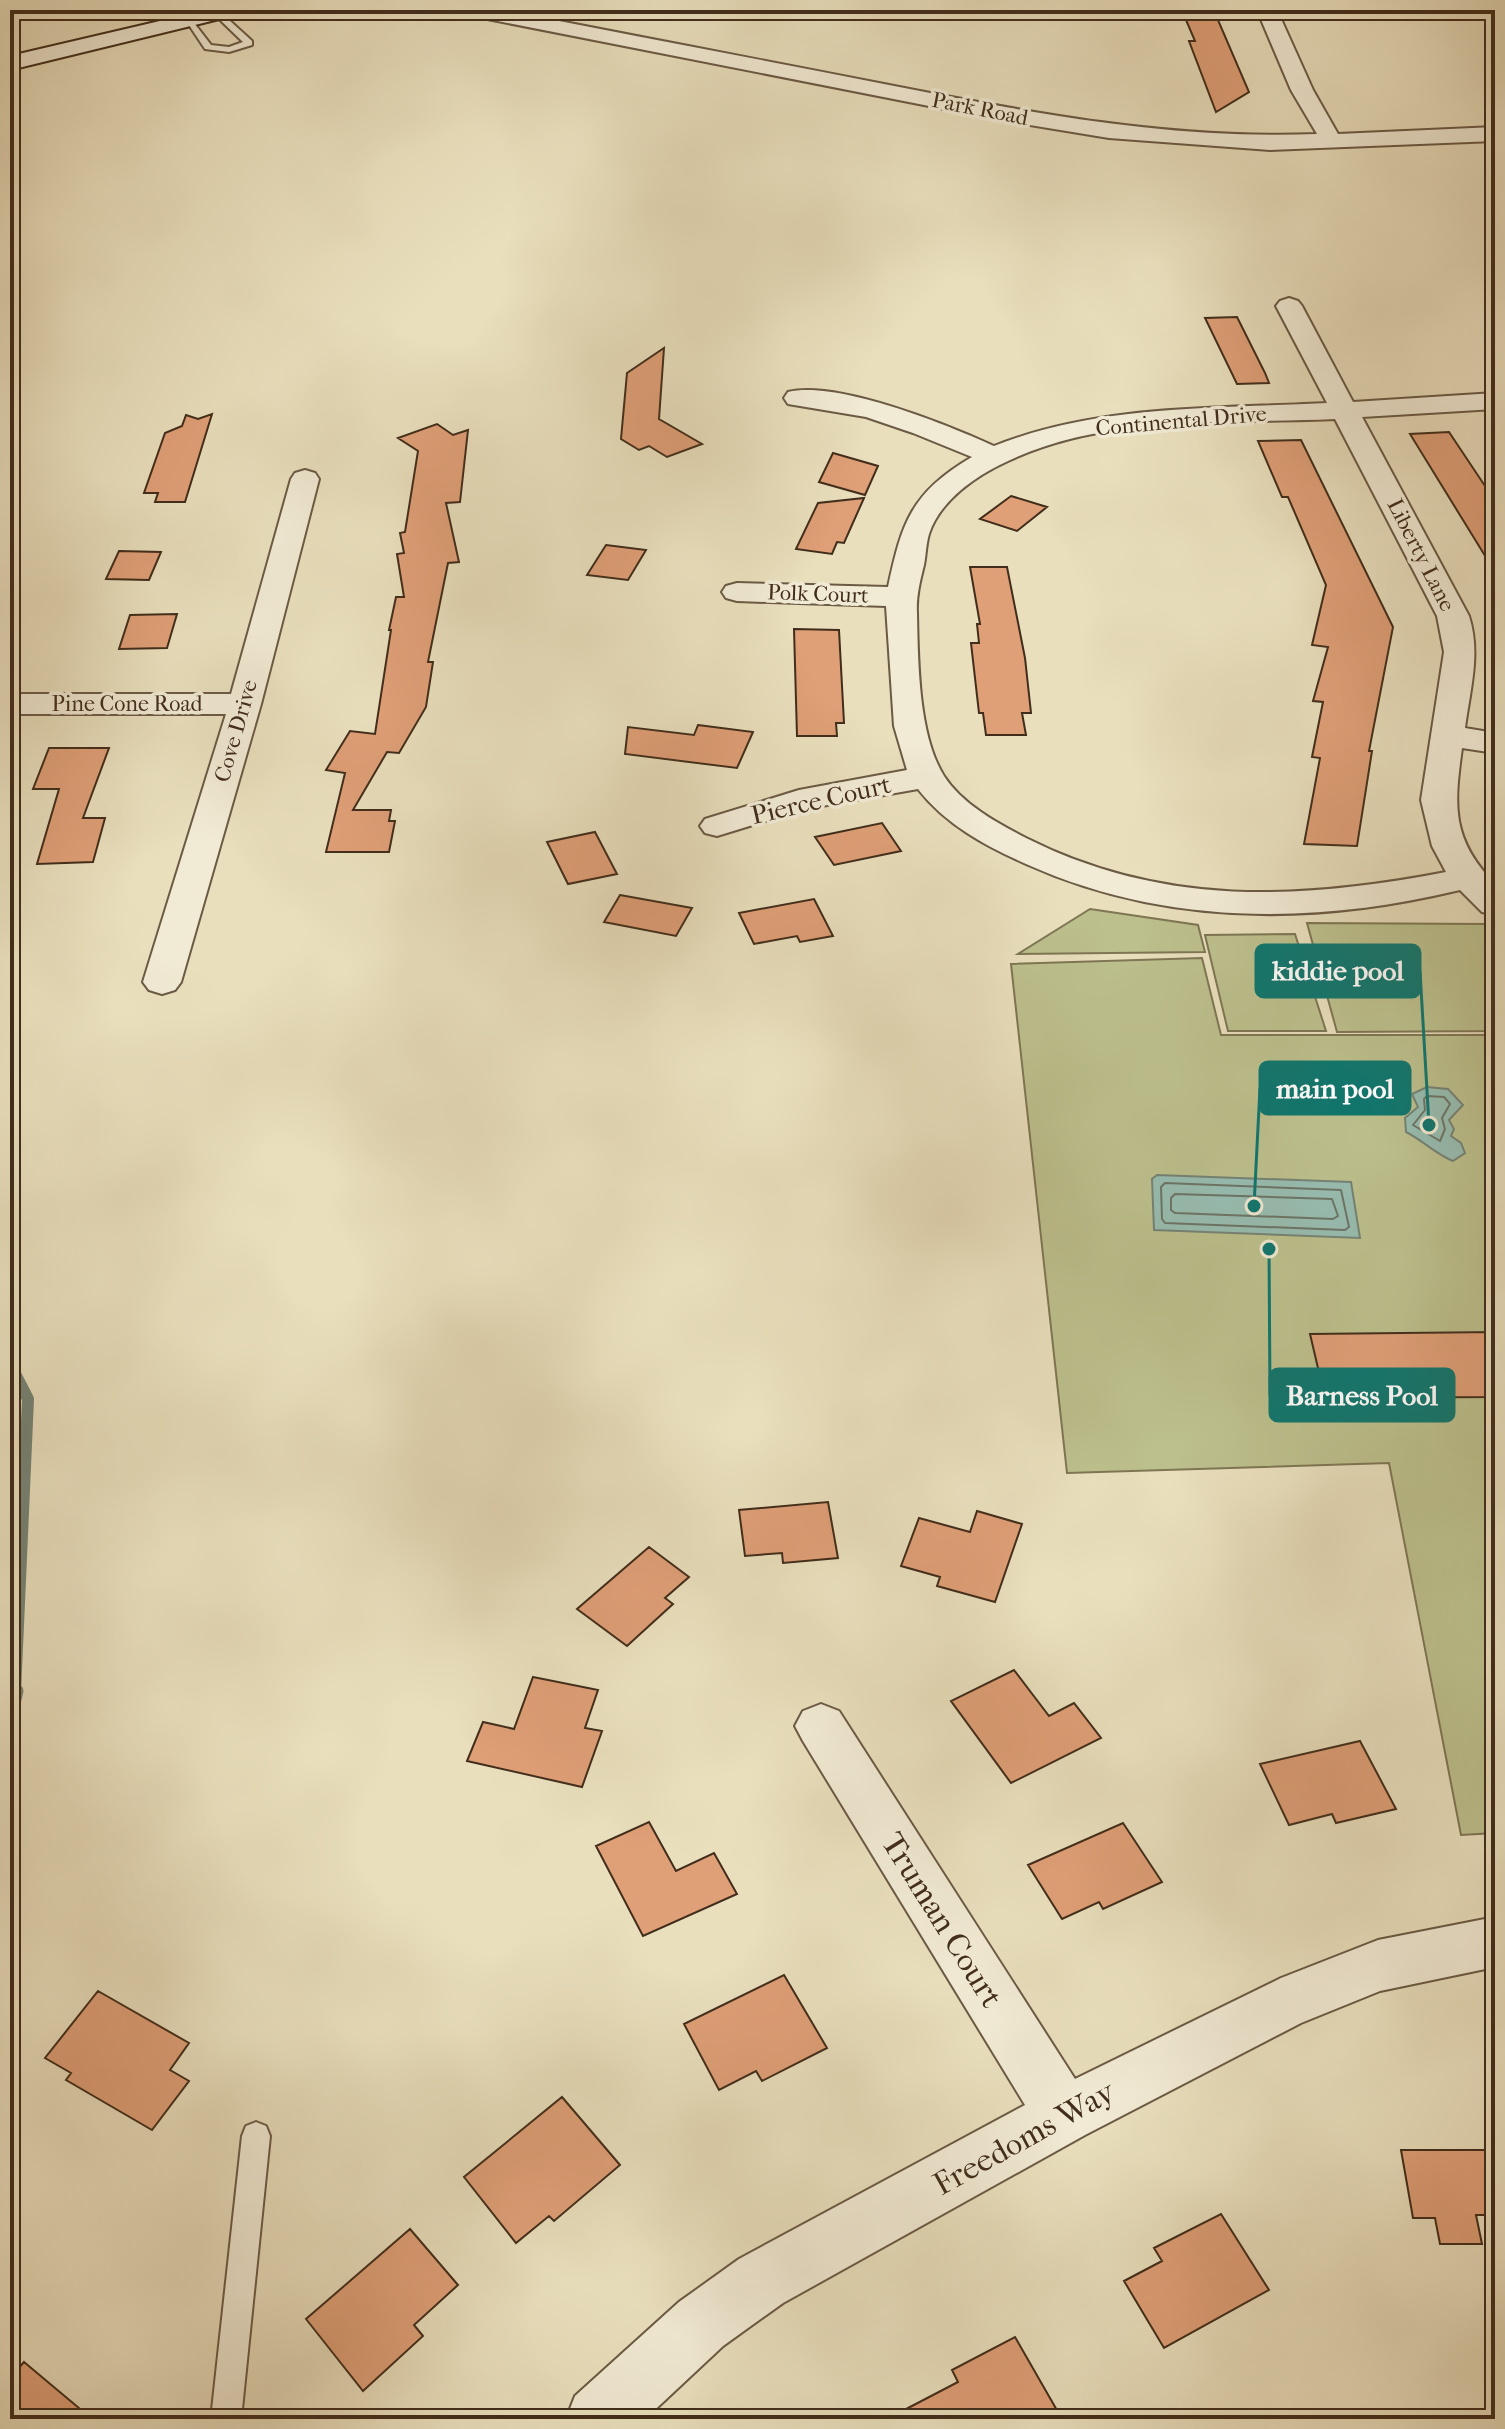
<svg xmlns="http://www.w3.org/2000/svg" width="1505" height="2429" viewBox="0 0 1505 2429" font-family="'IM FELL French Canon',serif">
  <rect width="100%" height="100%" fill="#e9dfbd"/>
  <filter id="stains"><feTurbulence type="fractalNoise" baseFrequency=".0025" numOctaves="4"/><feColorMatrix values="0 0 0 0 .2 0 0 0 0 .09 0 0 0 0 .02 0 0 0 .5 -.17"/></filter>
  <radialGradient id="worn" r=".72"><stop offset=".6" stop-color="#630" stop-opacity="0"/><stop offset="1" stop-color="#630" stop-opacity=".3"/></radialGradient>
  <path fill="#bcc08d" stroke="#7e7654" stroke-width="2" d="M1090 909 1198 925 1205 952 1018 954Z
    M1307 923 1487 924 1495 946V1031L1337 1032Z
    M1295 934 1326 1031H1228L1205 935Z
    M1202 958 1221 1035H1495V1833L1461 1835 1389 1463 1067 1473 1011 964Z"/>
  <path fill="#97bdb1" stroke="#758375" stroke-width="2" d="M1427 1087 1448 1089 1463 1105 1449 1120 1454 1129 1451 1136 1461 1143 1465 1153 1453 1161C1435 1154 1424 1141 1406 1132L1405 1118 1418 1107 1412 1094Z
    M1157 1175 1351 1182 1360 1238 1154 1230 1152 1179Z"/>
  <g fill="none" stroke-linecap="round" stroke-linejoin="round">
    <path stroke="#6c7566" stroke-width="2" d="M1427 1096 1444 1097 1450 1104 1442 1118 1445 1129 1440 1141 1413 1125 1425 1110 1424 1099Z
      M1165 1183 1341 1190 1349 1227 1345 1230 1165 1223 1162 1219 1161 1187Z
      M1175 1194 1332 1199 1338 1216 1333 1219 1175 1213 1171 1210V1198Z"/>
    <path stroke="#758375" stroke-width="12" d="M10 1364 28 1399 15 1693"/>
    <path stroke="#758375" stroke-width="15" d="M10 1715 16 1691"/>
  </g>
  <path fill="#df9f77" stroke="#412d1b" stroke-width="2" d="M1186 20H1218L1249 92 1216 112 1189 41H1195Z
    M1237 317 1265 373 1269 383 1237 384 1205 318Z
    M664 348 659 419 702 444 667 457 649 446 639 450 621 439 627 373Z
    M212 414 185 502H155L158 493H144L165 433 182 426 186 415 198 419Z
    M437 424 453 435 468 430 460 502 446 503 459 562 448 563 428 662H433L426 707 399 753 387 752 353 810H391L389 821H395L389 852H326L345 773 326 770 350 731 375 734 391 630H389L396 597H404L397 554 404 553 400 533 405 532 418 451 398 438Z
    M1449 432 1495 501V572L1410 434Z
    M1301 440 1393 627 1369 751H1372L1357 846 1304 844 1320 758 1312 757 1323 702 1313 701 1328 647 1312 645 1326 585 1288 497H1282L1258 441Z
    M833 453 878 466 865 495 819 482Z
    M1011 496 1047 507 1017 531 980 519Z
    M864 498 844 543 837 542 832 554 796 549 818 503Z
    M606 545 646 550 628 580 587 575Z
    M119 551 161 552 149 580 106 579Z
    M970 567H1007L1025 658 1031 713H1022L1026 735H986L983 713H979L971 643H979L977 624H980Z
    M177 614 167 648 119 649 130 615Z
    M794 629 839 630 844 723H836L837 736H797Z
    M698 725 753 732 737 768 625 754 628 727 694 735Z
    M49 748H109L83 818H105L93 862 37 864 59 789H33Z
    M882 823 901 851 834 865 815 837Z
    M595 832 617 874 568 884 547 842Z
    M620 895 692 908 676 936 604 922Z
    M814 899 833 936 800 942 797 936 754 944 739 913Z
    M1495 1332V1397L1325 1398 1310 1334Z
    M828 1502 838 1558 783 1563 782 1553 745 1556 739 1510Z
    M977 1511 1022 1524 995 1602 937 1586 940 1577 901 1566 919 1518 970 1532Z
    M649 1547 689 1577 665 1598 673 1604 627 1646 577 1609Z
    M1014 1670 1049 1716 1074 1703 1101 1738 1011 1783 951 1701Z
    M533 1677 598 1690 585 1728 602 1731 582 1787 467 1761 483 1722 514 1729Z
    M1360 1741 1396 1809 1336 1823 1332 1814 1289 1825 1260 1764Z
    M649 1822 676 1871 714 1853 737 1894 643 1936 596 1846Z
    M1123 1823 1162 1882 1103 1909 1099 1902 1062 1919 1028 1865Z
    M784 1975 827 2048 762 2081 756 2071 719 2090 684 2024Z
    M98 1991 189 2043 170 2070 189 2081 152 2130 66 2080 71 2073 45 2058Z
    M562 2097 620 2165 554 2221 549 2216 516 2243 464 2177Z
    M1401 2150H1495V2215H1476L1482 2244H1440L1435 2218H1413Z
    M1221 2214 1269 2290 1164 2348 1124 2281 1162 2261 1154 2248Z
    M410 2229 458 2285 414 2325 423 2336 363 2391 306 2319Z
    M1015 2337 1062 2419H887L958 2382 952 2370Z
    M24 2362 92 2419H10V2378Z"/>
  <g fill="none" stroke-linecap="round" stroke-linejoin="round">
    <g stroke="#6b5a44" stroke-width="4">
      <path id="lane" d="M218 10 252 41V45L229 52 205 49 185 19H191L211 45 229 47 243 42 215 15Z
        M256 2122 266 2126 270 2136 241 2419H211L242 2136 246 2126Z"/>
    </g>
    <g stroke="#6b5a44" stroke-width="4">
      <path id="street" d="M462 10H503C630 35 757 59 884 84 1026 112 1171 140 1317 134L1291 90 1257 10H1277L1313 90 1338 134 1495 127V141L1270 150 1109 138 1000 120 472 16Z
        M1289 298 1298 301 1302 306 1353 402 1495 393V409L1362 417 1469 616C1481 653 1470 690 1465 728L1495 733V753L1462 748C1454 806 1451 839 1495 884V915L1482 912 1460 890C1315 925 1164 926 1026 864 986 846 946 825 918 789L805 809 717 836 705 833 700 826 705 819 799 790 907 770 894 726 886 606 737 601 726 598 722 592 726 586 737 583 888 587C902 522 911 493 972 457L913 433 866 417 788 404 784 398 788 392C837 380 948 425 994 446 1100 404 1214 409 1327 403L1276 306 1280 301ZM1335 419 1437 616 1444 652 1421 800 1432 846 1446 872C1300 900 1163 907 1026 838 997 823 962 804 944 776 918 735 918 660 917 613 916 597 920 581 924 565 926 555 926 544 929 534 940 500 977 475 1008 461 1107 414 1228 424 1335 419Z
        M305 470 315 473 319 479 261 704 181 982 175 990 162 994 149 990 143 982 226 714H10V694H231L291 479 295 473Z
        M821 1704 839 1711 1075 2079 1281 1978 1378 1940 1495 1917V1967L1380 1991 1301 2023 1085 2135 783 2303 723 2346 645 2419H566L575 2396 679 2302 739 2259 1025 2105 803 1741 795 1726 803 1711Z"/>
    </g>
    <g stroke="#412d1b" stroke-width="4">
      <path id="secondary" d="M207 10H243L240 14 10 70V56Z"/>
    </g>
    <use href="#lane" fill="#f1ead4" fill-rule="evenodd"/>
    <use href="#street" fill="#f1ead4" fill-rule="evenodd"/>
    <use href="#secondary" fill="#f1ead4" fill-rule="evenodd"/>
  </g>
  <g text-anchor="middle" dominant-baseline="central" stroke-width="7" stroke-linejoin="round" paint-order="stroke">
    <g font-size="22" fill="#412d1b" stroke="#f1ead4">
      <text transform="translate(980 109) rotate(11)">Park Road</text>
      <text transform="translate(1181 421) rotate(-5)">Continental Drive</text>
      <text transform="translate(1421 555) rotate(63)">Liberty Lane</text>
      <text transform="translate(818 594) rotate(2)">Polk Court</text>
      <text x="127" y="704">Pine Cone Road</text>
      <text transform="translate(236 731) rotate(-74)">Cove Drive</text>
    </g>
    <g font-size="26" fill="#412d1b" stroke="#f1ead4">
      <text transform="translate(821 800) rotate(-13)">Pierce Court</text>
    </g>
    <g font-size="32" fill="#412d1b" stroke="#f1ead4">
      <text transform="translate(942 1920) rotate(58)">Truman Court</text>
      <text transform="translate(1024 2138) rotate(-29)">Freedoms Way</text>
    </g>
  </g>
  <path fill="none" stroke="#0f766e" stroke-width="3" d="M1429 1125L1420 971M1254 1206L1260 1088M1269 1249L1270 1395"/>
  <g fill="#0f766e" stroke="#f1ead4" stroke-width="3">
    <circle cx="1429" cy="1125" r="8"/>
    <circle cx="1254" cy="1206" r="8"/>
    <circle cx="1269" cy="1249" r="8"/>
  </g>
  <g fill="#0f766e" stroke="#0f766e" stroke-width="3">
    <rect x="1256" y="945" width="164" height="52" rx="8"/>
    <rect x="1260" y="1062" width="150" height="52" rx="8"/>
    <rect x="1270" y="1369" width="184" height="52" rx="8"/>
  </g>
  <g font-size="28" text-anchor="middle" font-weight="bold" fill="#fff">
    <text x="1338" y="980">kiddie pool</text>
    <text x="1335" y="1098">main pool</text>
    <text x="1362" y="1405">Barness Pool</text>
  </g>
  <rect width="1505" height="2429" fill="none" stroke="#e9dfbd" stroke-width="40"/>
  <rect x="12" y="12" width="1481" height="2405" fill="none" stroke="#412d1b" stroke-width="4"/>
  <rect x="20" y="20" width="1465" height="2389" fill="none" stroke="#412d1b" stroke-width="2"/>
  <rect width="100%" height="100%" filter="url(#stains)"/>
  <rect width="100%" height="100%" fill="url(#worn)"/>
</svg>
